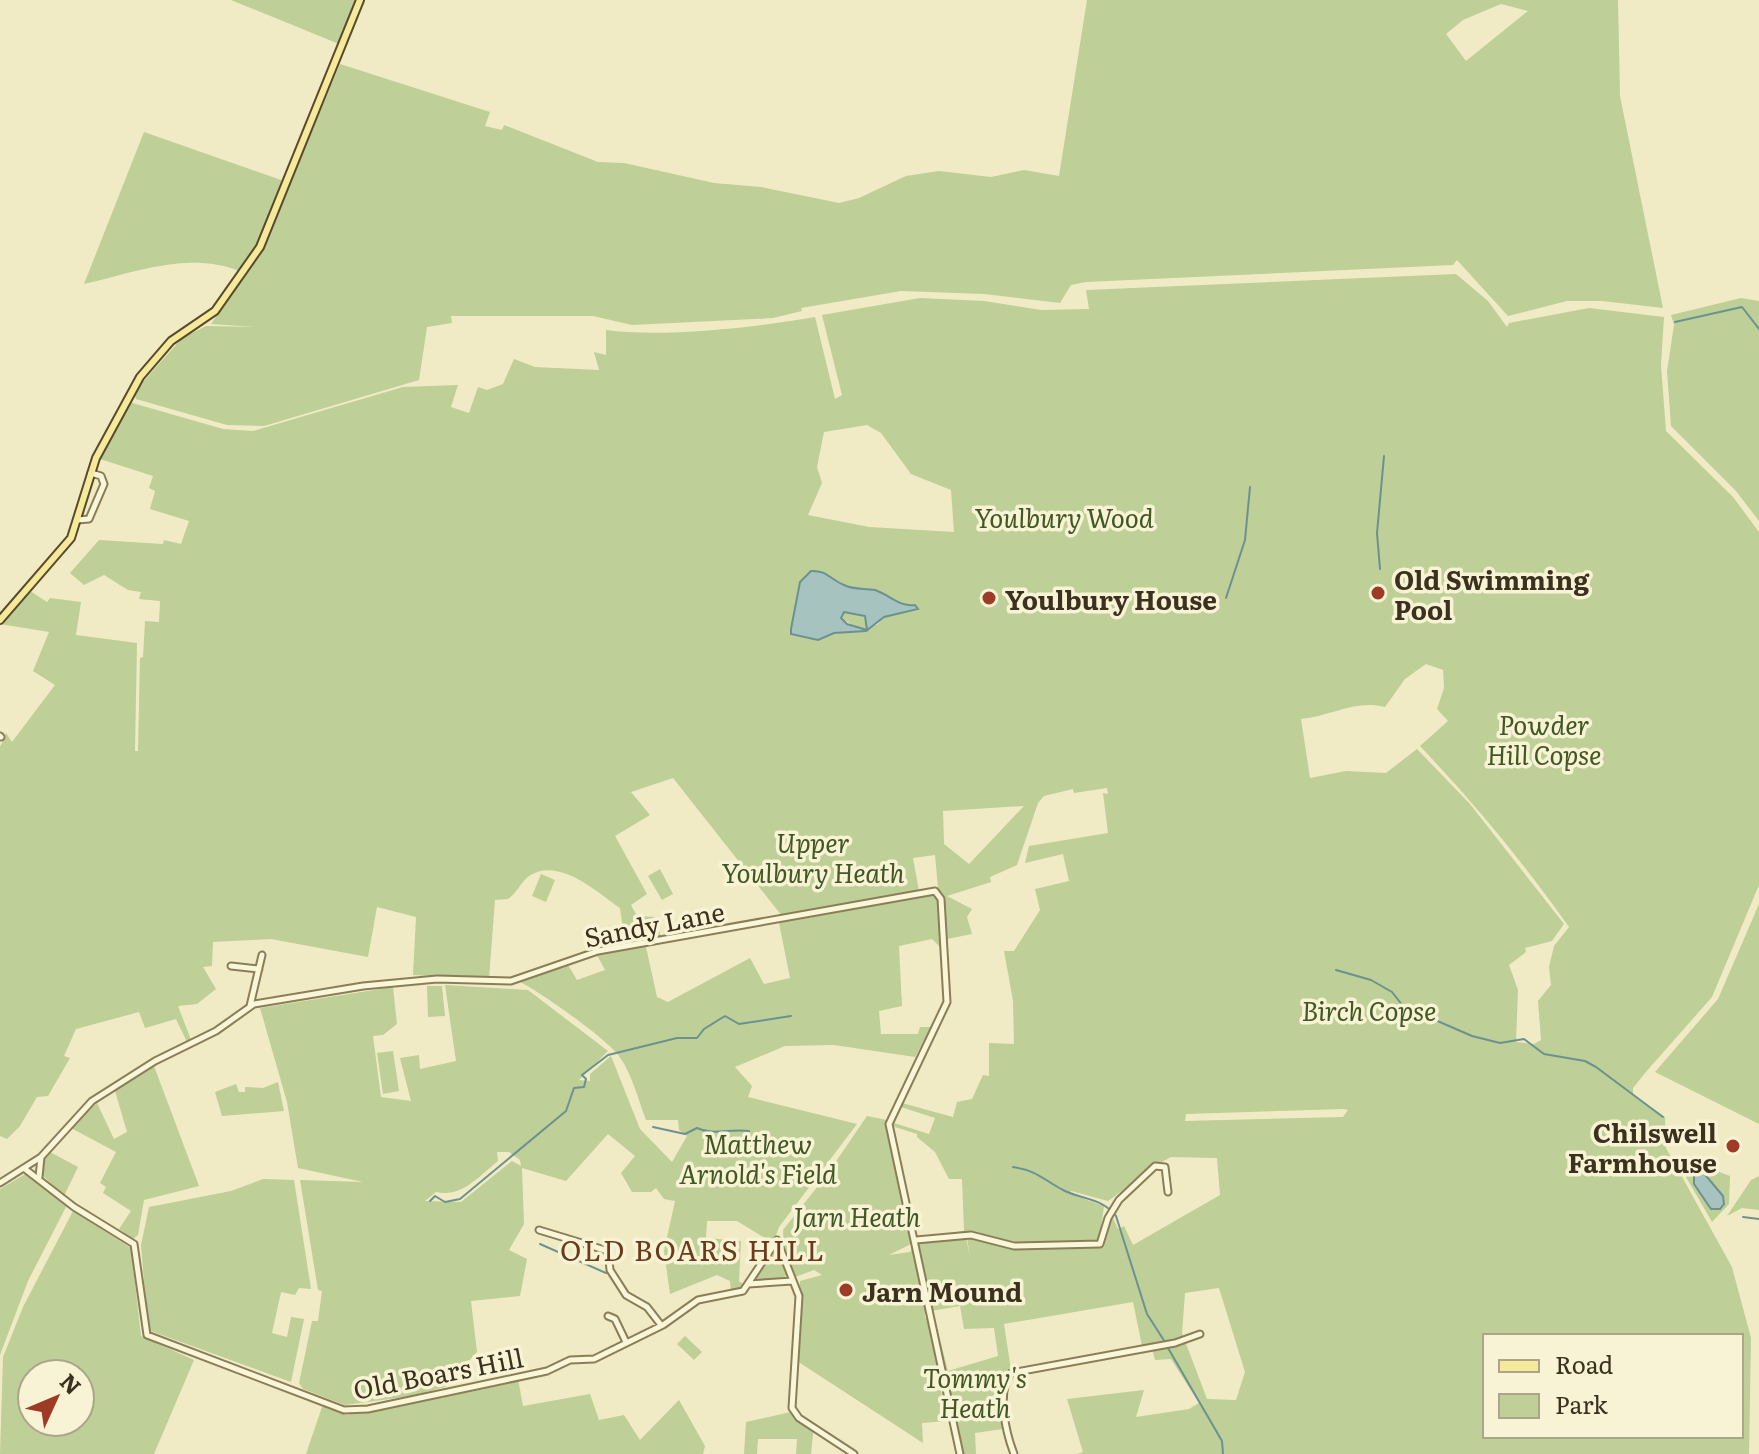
<svg xmlns="http://www.w3.org/2000/svg" width="1759" height="1454" viewBox="0 0 1759 1454" font-family="Literata,serif">
  <rect width="100%" height="100%" fill="#f0ebc4"/>
  <path fill="#becf97" fill-rule="evenodd" d="M231 0H357L339 44Z
    M1087 0H1618L1620 96 1663 308 1602 301H1567L1508 316 1457 260 1453 265 1086 282 1071 285 1060 303 984 294 901 291 801 308 802 311 773 318 632 325 593 316H451L452 323 427 327 419 380 264 426 227 425 136 399 134 392 182 338 206 326 255 327 211 324 263 249 340 64 490 112 485 126 502 130 504 125 598 162 624 163 714 183 761 187 839 203 859 198 906 176 939 171 991 177 1024 170 1059 176ZM1501 4 1528 11 1466 61 1446 34 1463 20Z
    M144 132 284 181 257 245 240 271C188 251 136 272 84 284Z
    M1456 274 1488 301 1507 327 1509 323 1589 308 1664 317 1661 365 1666 431 1733 497 1759 532V885L1712 997 1645 1073 1633 1088V1095L1665 1117 1666 1148 1732 1267 1751 1338 1749 1454H1077L1083 1452 1067 1399 1144 1390 1136 1417 1189 1409 1199 1403 1171 1359 1155 1360 1151 1344 1142 1346 1133 1302 1004 1324 1011 1370 1003 1381V1429L975 1433 976 1454H963L948 1390 941 1391 947 1421 922 1423 923 1443 797 1361 800 1281 822 1275 814 1270 795 1277 784 1246 783 1230 826 1176 867 1116 887 1120 915 1242 889 1255 910 1252 919 1237 964 1231 962 1179H949L935 1152 917 1137V1134L892 1126 894 1123 929 1134 935 1118 901 1107 902 1103 953 1117 957 1102 972 1099 983 1075 989 1076V1043L1014 1044 1013 1001 1004 951H1014L1040 910 1035 889 1069 881 1063 854 1025 863 1029 846 1108 833 1103 793 1108 794 1107 788 1074 793 1073 789 1044 796 1038 803 1017 865 990 877 991 882 947 896 972 909 967 917 972 934 947 939 940 947 932 939 899 946 902 1006 879 1011 881 1034H918L920 1027H931L915 1057 834 1045 785 1046 735 1067 752 1086 748 1097 857 1124 779 1227 773 1243 737 1221H707L706 1238 741 1241 739 1281 744 1285 731 1293 730 1281 717 1275 670 1294 664 1251 675 1201 664 1199 656 1188 651 1192H632L621 1173 635 1156 608 1134 566 1181 522 1168 524 1224 509 1250 527 1259 520 1296 471 1301 477 1352 445 1387 412 1396 345 1405 303 1389 299 1383 312 1321H318L322 1291 318 1290 300 1180 363 1182 298 1168 287 1102 260 1008 393 987 397 1024 383 1035 373 1036 381 1097 411 1101 400 1058 419 1055 420 1069 456 1061 445 985 528 990 608 1051 579 1080 590 1081V1074L611 1056 640 1129 672 1162 687 1136 679 1130 678 1120H646C638 1099 632 1074 619 1056 607 1039 539 991 520 982L568 965 577 980 605 970 597 955 626 950 620 908C598 893 559 856 529 876 520 883 517 893 508 899L495 900 489 979 413 975 416 917 377 907 368 957 271 939 213 942 212 966 203 967 216 989 197 1004 178 1006 191 1040 187 1042 176 1019 145 1028 139 1012 76 1029 64 1056 70 1058 48 1096 37 1097 20 1126 7 1139 0 1136V747L6 733 12 742 55 685 33 671 49 632 0 624 30 591 47 602 50 598 81 602 76 635 137 643 135 751H138L140 658 143 657 145 621 159 622 160 601 139 599 141 592 128 590 104 575 84 585 70 573 99 540 163 544 164 540 181 544 189 521 150 509 155 491 149 488 153 476 100 459 129 402 223 429 253 431 403 387 458 385 451 407 469 413 478 387 487 390 503 384 514 359 535 367 599 370 594 352 606 355V330C662 338 759 327 815 317L835 399 842 395 822 315 920 298 984 301 1041 310 1089 309 1086 290ZM867 425 881 433 911 474 951 490 954 532 869 527 808 515 822 483 817 467 824 432ZM805 575 828 577 855 590 872 589 917 610 884 617 877 625 866 622 865 616 844 612 841 618 856 627 857 632C831 630 812 647 791 629ZM1426 664 1443 670 1444 688 1437 709 1448 721 1420 746C1474 803 1524 863 1569 927L1554 946 1549 967 1551 985 1538 1001 1541 1040 1534 1044 1516 1042 1518 990 1509 965 1526 952 1525 948 1552 941 1564 924 1470 804 1417 749 1386 773 1346 771 1310 778 1301 719C1330 716 1357 699 1385 707L1405 679ZM673 778 782 916 785 921 779 923 790 978 764 984 750 958 668 1002 657 997 646 947 661 937 655 917 637 916 631 905 647 894 615 836 650 815 631 792ZM1024 806 969 864 944 844 943 811ZM935 855 938 888 919 891 913 858ZM1344 1109 1348 1110 1343 1117 1185 1121 1186 1114ZM497 1152H509L520 1160 521 1166 512 1161 461 1202 425 1201 436 1192C462 1198 479 1176 498 1161ZM1171 1157 1217 1158 1220 1195 1133 1245 1124 1226 1118 1229 1112 1216 1104 1247 1032 1249 967 1237 970 1258 965 1231 1014 1244 1099 1241 1104 1206 1070 1194 1071 1191 1108 1201C1129 1187 1146 1169 1171 1157ZM1219 1288 1245 1372 1236 1400 1207 1399 1182 1333 1185 1293ZM960 1306 964 1329 994 1328 998 1356 948 1371 934 1316 925 1318V1312ZM1485 1336H1741V1436H1485Z
    M1741 298 1759 301V521L1736 491 1671 426 1667 371 1674 325 1671 315Z
    M660 869 673 894 662 900 648 876Z
    M541 874 555 880 546 902 532 896Z
    M1759 904V1124L1655 1072 1718 999Z
    M427 986H442L445 1016 428 1017Z
    M393 1051 399 1091 383 1094 377 1053Z
    M154 1066 199 1186 144 1200 138 1235 133 1239 119 1229 131 1211 103 1193 106 1187 100 1183 116 1152 69 1127 97 1103 114 1139 127 1132 115 1091Z
    M278 1082 284 1111 222 1116 215 1092 236 1084 239 1092H245V1087L263 1088Z
    M50 1152 78 1167 64 1196 42 1175 43 1161Z
    M1698 1164 1730 1176 1729 1204 1712 1222 1686 1177Z
    M27 1173 67 1205 28 1281 0 1355V1189Z
    M1759 1176V1210L1742 1208 1727 1216 1751 1180Z
    M263 1179 294 1180 311 1289 299 1288 295 1295 281 1292 272 1333 287 1337 291 1317 304 1319 291 1382 148 1330 141 1245 149 1207 231 1191Z
    M73 1211 131 1248 141 1336 194 1360 154 1454H0L3 1357 23 1307ZM32 1374H80V1422H32Z
    M776 1247H779L787 1276 763 1282 754 1278Z
    M685 1336 702 1352 694 1360 677 1344Z
    M518 1379 523 1406 590 1394 599 1420 624 1415 640 1440 679 1400 705 1446 703 1454H306L323 1404 346 1415Z
    M795 1411 814 1425 811 1454H796L797 1439H758L757 1454H744L746 1422Z"/>
  <path fill="#a6c3c0" stroke="#6c9290" stroke-width="2" fill-rule="evenodd" d="M811 571C826 570 830 579 844 585 854 590 864 588 875 590 890 595 899 607 915 605L918 609 884 617 866 631 834 633 818 640 791 634V629L800 582ZM844 612 865 616 867 630 847 624 841 618Z
    M1702 1171 1723 1196 1724 1204 1720 1209H1711L1694 1184V1176Z"/>
  <g fill="none" stroke-linecap="round" stroke-linejoin="round">
    <path stroke="#6c9290" stroke-width="2" d="M1675 322 1742 307 1759 329
      M1380 569 1377 533 1384 456
      M1226 598 1245 540 1250 487
      M1336 970 1371 980 1392 992 1403 1006 1472 1036 1500 1043 1524 1039 1544 1054 1585 1061 1596 1067 1663 1117
      M653 1127 685 1134 697 1128C713 1136 730 1128 749 1131
      M1013 1167C1039 1171 1043 1180 1065 1191 1084 1200 1102 1198 1116 1216L1147 1314 1165 1342
      M430 1201 435 1196 445 1202 460 1199 566 1111 574 1088 584 1087 586 1079 582 1075 608 1055 677 1038H697L704 1029 725 1016 739 1024 791 1016
      M1743 1217 1759 1219
      M540 1244 606 1273
      M1168 1348 1222 1441 1223 1454"/>
    <g stroke="#8c7d59" stroke-width="9">
      <path id="minor" d="M77 520 89 519 104 484 101 476 91 473
        M0 736 1 737
        M231 966 259 969
        M250 1006 262 955
        M25 1169 74 1207 134 1244 147 1335 344 1410 368 1409 547 1371 570 1360 594 1359 663 1325 698 1300 743 1291 777 1240
        M39 1177 41 1157
        M0 1183 41 1157 92 1101 155 1061 216 1031 254 1004 363 986 437 979 511 981 598 951 935 891 941 899 947 1002 889 1124 960 1454
        M539 1230 608 1251 610 1270 626 1295 647 1307 661 1325
        M777 1240 799 1296 792 1408 799 1418 854 1454
        M916 1240 971 1235 1014 1246 1100 1244 1108 1218 1119 1200 1155 1166 1165 1167 1168 1192
        M748 1284 792 1281
        M608 1316 615 1319 626 1342
        M1014 1454C1006 1433 996 1392 1011 1373L1175 1343 1200 1334"/>
    </g>
    <g stroke="#594a2e" stroke-width="10">
      <path id="major" d="M0 620 71 538 96 458 140 377 171 341 215 311 260 247 360 0"/>
    </g>
    <use href="#minor" stroke="#faf6d8" stroke-width="5"/>
    <use href="#major" stroke="#f5e99a" stroke-width="6"/>
  </g>
  <g fill="#9e3b26" stroke="#f7f3d4" stroke-width="3">
    <circle cx="1378" cy="593" r="8"/>
    <circle cx="989" cy="598" r="8"/>
    <circle cx="1733" cy="1146" r="8"/>
    <circle cx="846" cy="1290" r="8"/>
  </g>
  <g text-anchor="middle" dominant-baseline="central" stroke-width="7" stroke-linejoin="round" paint-order="stroke">
    <g font-size="26" font-style="italic" fill="#415824" stroke="#f7f3d4">
      <text x="1064" y="516">Youlbury Wood</text>
      <text x="1544" y="723">Powder<tspan x="1544" dy="30">Hill Copse</tspan></text>
      <text x="813" y="841">Upper<tspan x="813" dy="30">Youlbury Heath</tspan></text>
      <text x="1369" y="1009">Birch Copse</text>
      <text x="758" y="1142">Matthew<tspan x="758" dy="30">Arnold's Field</tspan></text>
      <text x="857" y="1215">Jarn Heath</text>
      <text x="975" y="1376">Tommy's<tspan x="975" dy="30">Heath</tspan></text>
    </g>
    <g font-size="26" font-weight="bold" fill="#3b311e" stroke="#f7f3d4" text-anchor="start">
      <text x="1394" y="578">Old Swimming<tspan x="1394" dy="30">Pool</tspan></text>
      <text x="1005" y="598">Youlbury House</text>
      <text x="1717" y="1131" text-anchor="end">Chilswell<tspan x="1717" dy="30">Farmhouse</tspan></text>
      <text x="862" y="1290">Jarn Mound</text>
    </g>
    <g font-size="26" fill="#3b311e" stroke="#f7f3d4">
      <text transform="translate(654 923) rotate(-11)">Sandy Lane</text>
      <text transform="translate(438 1372) rotate(-11)">Old Boars Hill</text>
    </g>
    <g font-size="28" letter-spacing="2" fill="#6a3a1b" stroke="#f7f3d4">
      <text x="693" y="1249">OLD BOARS HILL</text>
    </g>
  </g>
  <rect x="1483" y="1334" width="260" height="104" fill="#f7f3d4" stroke="#aca58b" stroke-width="2"/>
  <rect x="1499" y="1360" width="40" height="12" fill="#f5e99a" stroke="#aca58b" stroke-width="2"/>
  <text x="1555" y="1374" font-size="24" fill="#3b311e">Road</text>
  <rect x="1499" y="1394" width="40" height="24" fill="#becf97" stroke="#aca58b" stroke-width="2"/>
  <text x="1555" y="1414" font-size="24" fill="#3b311e">Park</text>
  <g transform="translate(56 1398) rotate(46)"><circle r="38" fill="#f7f3d4" stroke="#aca58b" stroke-width="2"/>
  <path d="M0-6L14 30L0 20L-14 30Z" fill="#9e3b26"/>
  <text y="-12" font-size="22" font-weight="bold" text-anchor="middle" fill="#3b311e">N</text>
  </g>
</svg>
